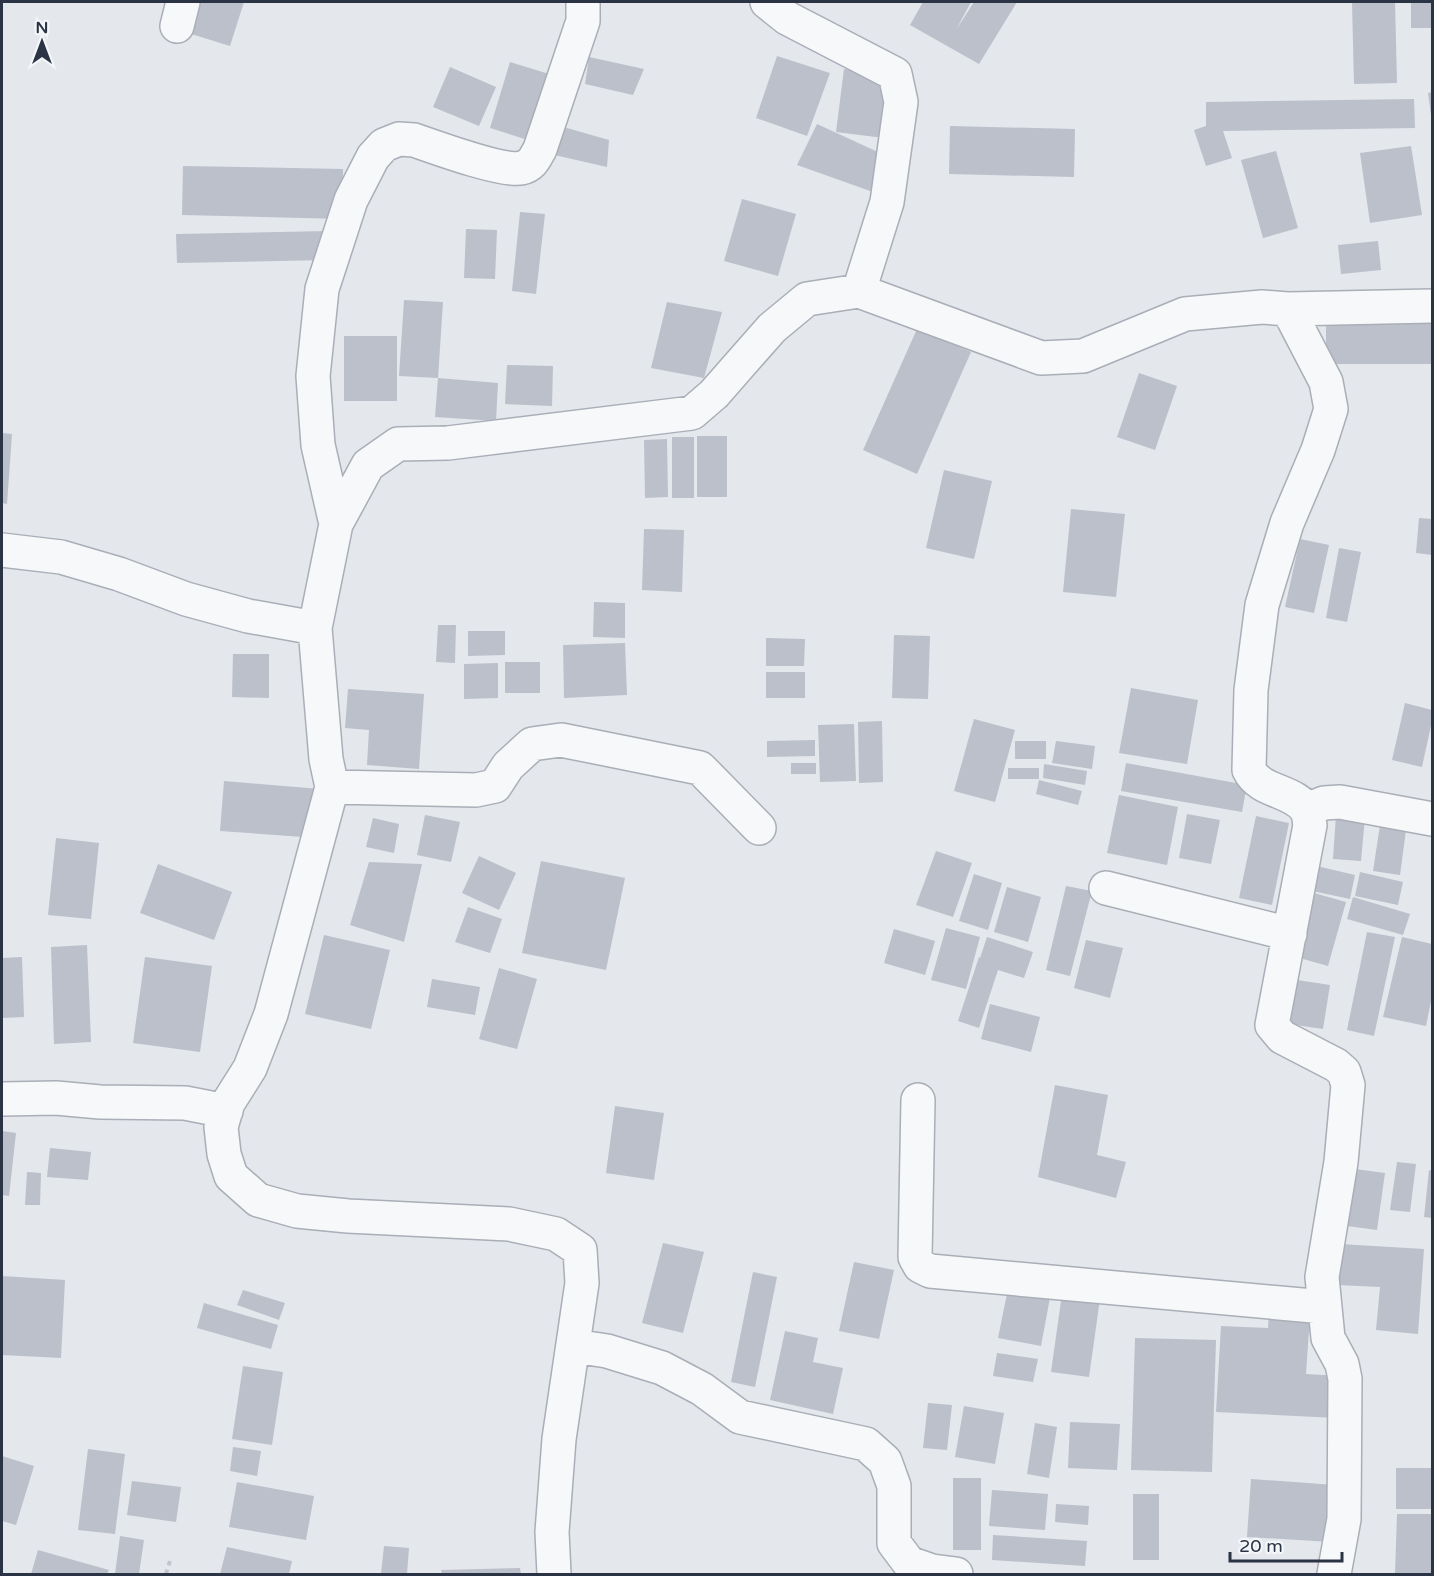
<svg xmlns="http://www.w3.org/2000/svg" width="1434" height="1576" viewBox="0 0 1434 1576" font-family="'Varela Round',sans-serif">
  <rect width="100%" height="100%" fill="#e4e7ec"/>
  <path fill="#bbc0ca" d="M197 2H244L230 46 188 33Z
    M923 2H971L956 30 974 2H1017L979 64 910 25Z
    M1352 2H1395L1397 83 1354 84Z
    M1411 2H1432V28H1411Z
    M777 56 830 73 807 136 756 118Z
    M589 57 644 69 633 95 585 84Z
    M510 62 549 74 528 140 490 128Z
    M450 67 496 87 479 126 433 107Z
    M844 69 892 76 884 138 836 132Z
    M1432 92V115H1431L1428 93Z
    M1414 99 1415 128 1223 131 1232 158 1206 166 1194 130 1206 126V102Z
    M553 124 609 140 607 167 550 154Z
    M817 124 891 158 873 192 797 165Z
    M950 126 1075 129 1074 177 949 174Z
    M1411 146 1422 215 1370 223 1360 153Z
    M1276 151 1298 228 1263 238 1241 160Z
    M183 166 343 169 342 219 182 215Z
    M742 199 796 214 778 276 724 261Z
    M520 212 545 214 536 294 512 291Z
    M466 229 497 230 495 279 464 278Z
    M328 231V260L177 263 176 234Z
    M1378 241 1381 270 1341 274 1338 245Z
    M404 300 443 302 438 378 399 376Z
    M667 302 722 312 704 378 651 368Z
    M1326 321H1432V364H1326Z
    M917 329 971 352 917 474 863 450Z
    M344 336H397V401H344Z
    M507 365 553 366 552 406 505 404Z
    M1139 373 1177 386 1155 450 1117 437Z
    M438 378 498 383 496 421 435 417Z
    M2 433 12 434 7 504 2 503Z
    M697 436H727V497H697Z
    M672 437H694V498H672Z
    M667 439 668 497 645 498 644 440Z
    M944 470 992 481 974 559 926 548Z
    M1071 509 1125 514 1116 597 1063 592Z
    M1419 518 1432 519V555L1416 553Z
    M644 529 684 530 682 592 642 590Z
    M1300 539 1329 545 1314 613 1285 607Z
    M1339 548 1361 552 1347 622 1326 618Z
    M594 602 625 603V638L593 637Z
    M438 625H456L455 663 436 662Z
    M468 631H505V655L468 656Z
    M894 635 930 636 928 699 892 698Z
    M766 638 805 639 804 666H766Z
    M625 643 627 695 564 698 563 645Z
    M233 654H269V698L232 697Z
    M505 662H540V693H505Z
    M498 663V698L464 699V664Z
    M766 672H805V698H766Z
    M1131 688 1198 700 1187 764 1119 753Z
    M348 689 424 694 419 769 367 765 369 730 345 728Z
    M1405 703 1432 710V721L1422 767 1392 760Z
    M974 719 1015 730 995 802 954 791Z
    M882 721 883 782 859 783 858 722Z
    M854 724 856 781 820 782 818 725Z
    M815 740V756L767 757V741Z
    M1015 741H1046V759H1015Z
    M1056 741 1095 746 1092 769 1052 763Z
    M791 763H816V774H791Z
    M1126 763 1247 785 1242 812 1121 791Z
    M1044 764 1087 771 1085 785 1043 778Z
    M1008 768H1039V779H1008Z
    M1039 780 1082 791 1078 805 1036 794Z
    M224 781 320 789 317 838 220 831Z
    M1119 795 1178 807 1167 865 1107 853Z
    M1187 814 1220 820 1211 864 1179 858Z
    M425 815 460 822 451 862 417 855Z
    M1336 815 1365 817 1361 861 1333 859Z
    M1256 816 1289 823 1272 905 1239 898Z
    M373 818 399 824 394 853 366 847Z
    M1380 825 1406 830 1400 875 1373 871Z
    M56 838 99 843 91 919 48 915Z
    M936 851 972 863 953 917 916 905Z
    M479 856 516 873 499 910 462 893Z
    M541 861 625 878 606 970 522 953Z
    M369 862 422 864 404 942 350 925Z
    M158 864 232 892 214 940 140 913Z
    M1308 864 1355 875 1350 899 1303 889Z
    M1360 872 1403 882 1398 905 1355 896Z
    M974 874 1002 883 988 930 959 921Z
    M1066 886 1092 891 1070 976 1046 970Z
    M1007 887 1041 897 1028 942 994 932Z
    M1314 893 1346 902 1328 966 1296 957Z
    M1353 897 1410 914 1403 935 1347 919Z
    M468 907 502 919 490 953 455 942Z
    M946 928 980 937 966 989 931 980Z
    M894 929 935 941 925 975 884 963Z
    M1367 932 1395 937 1374 1036 1347 1030Z
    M324 935 390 950 371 1029 305 1014Z
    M987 937 1033 952 1024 978 998 970 979 1028 958 1021 979 957 980 958Z
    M1402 937 1432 944V996L1426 1026 1383 1017Z
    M1086 940 1123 948 1110 998 1074 988Z
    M87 945 91 1042 54 1044 51 947Z
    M22 957 24 1017 2 1018V958Z
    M145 957 212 966 200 1052 133 1043Z
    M499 968 537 979 517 1049 479 1039Z
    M432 979 480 987 475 1015 427 1007Z
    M1297 980 1330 985 1323 1029 1289 1024Z
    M990 1004 1040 1017 1031 1052 981 1039Z
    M1055 1085 1108 1095 1097 1155 1126 1162 1116 1198 1038 1177Z
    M615 1106 664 1113 654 1180 606 1173Z
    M2 1131 16 1133 9 1196 2 1195Z
    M50 1148 91 1152 88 1180 47 1177Z
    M1397 1162 1416 1164 1410 1212 1390 1210Z
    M1355 1169 1385 1173 1377 1230 1347 1226Z
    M1429 1170 1432 1171V1218L1424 1217Z
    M27 1172 41 1173 40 1205H25Z
    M663 1243 704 1252 683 1333 642 1323Z
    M1340 1244 1424 1249 1418 1334 1376 1330 1380 1287 1337 1285Z
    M854 1262 894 1270 879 1339 839 1331Z
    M753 1272 777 1277 755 1387 731 1382Z
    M2 1276 65 1280 61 1358 2 1355Z
    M1010 1279 1052 1287 1041 1346 998 1338Z
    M243 1290 285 1303 279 1320 237 1305Z
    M1062 1294 1100 1299 1089 1377 1051 1372Z
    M204 1303 278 1325 271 1349 197 1328Z
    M1269 1313 1310 1316 1306 1374 1340 1376 1337 1418 1216 1412 1221 1326 1268 1328Z
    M785 1331 818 1338 813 1362 843 1368 833 1414 770 1400Z
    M1135 1338 1216 1340 1212 1472 1131 1470Z
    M997 1353 1038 1359 1033 1382 993 1376Z
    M243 1366 283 1372 272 1445 232 1439Z
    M928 1403 952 1405 947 1450 923 1448Z
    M964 1406 1004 1413 995 1464 955 1457Z
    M1070 1422 1120 1424 1117 1470 1068 1468Z
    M1035 1423 1057 1427 1049 1478 1027 1474Z
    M233 1447 261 1451 257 1476 230 1471Z
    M88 1449 125 1454 115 1534 78 1530Z
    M2 1456 34 1466 16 1525 2 1521Z
    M1396 1468H1432V1509H1396Z
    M953 1478H981V1550H953Z
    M1251 1479 1335 1485 1331 1542 1247 1537Z
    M132 1481 181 1487 176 1522 127 1515Z
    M237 1482 314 1496 306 1540 229 1527Z
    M992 1490 1048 1494 1045 1530 989 1526Z
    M1133 1494H1159V1560H1133Z
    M1056 1504 1089 1506 1088 1525 1055 1522Z
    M1397 1514H1432V1574H1395Z
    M993 1535 1087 1541 1085 1566 992 1560Z
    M120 1536 144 1540 139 1574H115Z
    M384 1546 409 1548 407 1574H381Z
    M227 1547 292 1561 289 1574H220Z
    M38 1550 109 1570 107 1574H31Z
    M520 1568 521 1574H442L441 1570Z"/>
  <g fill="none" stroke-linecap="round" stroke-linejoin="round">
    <g stroke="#a9aeb7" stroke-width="36">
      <path id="minor" d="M767 2 787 18 895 74 901 102 887 202 859 291
        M177 26 183 2
        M1288 309 1326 382 1331 409 1318 450 1287 523 1262 605 1251 690 1249 770C1260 793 1296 790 1307 811 1309 814 1309 821 1310 825L1272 1025 1282 1037 1336 1065 1344 1072 1348 1085 1341 1162 1322 1277 1328 1338 1342 1364 1345 1379 1344 1519 1334 1574
        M336 524 318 445 313 376 322 289 351 200 373 157 384 145 399 139 414 140C434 147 503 172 521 168 532 166 535 158 540 149L583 21V2
        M2 550 61 557 119 574 186 599 248 616 315 628
        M332 787 476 790 495 786 508 766 532 744 561 740 700 768 759 828
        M1307 810 1324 803 1340 802 1432 819
        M1106 888 1290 934
        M2 1099 56 1098 100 1102 185 1103 226 1111
        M918 1100 915 1257 920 1266 930 1271 1324 1307
        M574 1346 607 1351 662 1368 702 1389 740 1417 866 1444 885 1461 894 1486V1543L909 1563 932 1571 956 1574
        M554 1574 552 1532 559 1439 582 1283 580 1250 556 1234 509 1224 348 1216 297 1211 258 1200 231 1176 224 1154 221 1127 228 1103 250 1068 271 1014 332 787 326 759 315 628 336 524 368 465 398 444 448 443 692 413 714 394 772 328 807 299 859 291 1041 358 1083 356 1185 314 1262 307 1288 309 1432 306"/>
    </g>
    <path stroke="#c2c5cb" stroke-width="4" stroke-dasharray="4.5 4.5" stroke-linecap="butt" d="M166 1574 170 1561"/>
    <use href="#minor" stroke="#f7f8fa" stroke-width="33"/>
  </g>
  <rect width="1434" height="1576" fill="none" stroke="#2b3445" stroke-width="6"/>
  <g transform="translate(42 42)" stroke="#f4f6f9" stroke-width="4.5" paint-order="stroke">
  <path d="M0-4.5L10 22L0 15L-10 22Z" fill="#2b3445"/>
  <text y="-9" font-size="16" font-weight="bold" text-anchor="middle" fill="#2b3445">N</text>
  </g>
  <path d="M1230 1552v9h112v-9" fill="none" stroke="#2b3445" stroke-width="3"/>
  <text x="1239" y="1552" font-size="18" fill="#2b3445" stroke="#f4f6f9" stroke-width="4.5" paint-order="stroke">20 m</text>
</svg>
